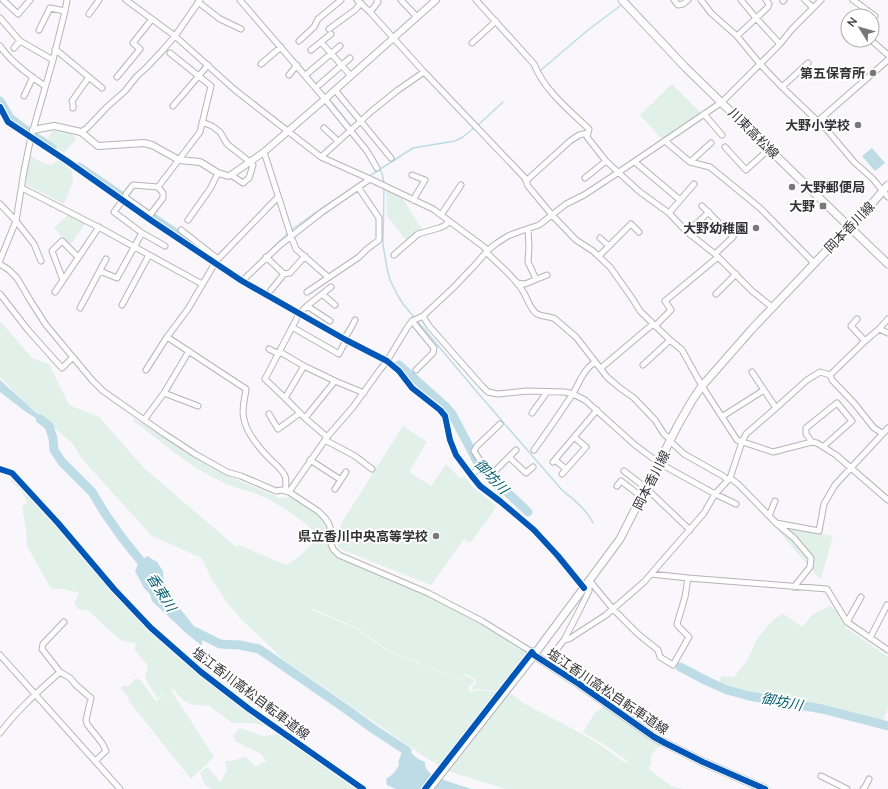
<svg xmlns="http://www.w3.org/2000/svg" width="888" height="789" viewBox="0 0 888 789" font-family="Lato,'Noto Sans JP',sans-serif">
  <rect width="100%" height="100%" fill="#f9f7fc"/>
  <path fill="#e1f0e8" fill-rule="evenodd" d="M672 84 702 114 663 140 640 115Z
    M52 131 70 132 76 139 64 153 52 145 48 138Z
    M31 156 45 164 51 165 58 160 72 170 73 182 64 204 26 185 27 170Z
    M386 190 401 196 422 229 407 241 387 216Z
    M69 214 85 224 70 245 54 228Z
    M0 321 32 358 49 364 69 405 99 417 143 467 236 547 239 545 274 560 287 565 303 553 320 536C301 519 280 504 257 494 242 489 228 486 214 478 184 462 159 440 132 420L135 419 164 436 211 468 231 477 280 498 290 497 307 506 322 517 333 527 332 538 330 547 334 554 428 595 483 626 527 653 497 691 480 689 472 690V687L476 683 475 679 470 676 464 674V675L474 680 473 683 468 687 470 692 480 690 512 694 523 703 584 735 606 749 624 762 630 763 605 745 583 732 594 714 604 706 661 744 651 755V764L648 768 671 786 683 789H506L499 787 448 771 425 757 283 659 242 620 228 604 211 578 202 558 152 536 82 459 73 444 25 403 0 377ZM311 608 355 627 390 651 458 679 462 676 459 680 388 651 355 628 312 610Z
    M403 426 427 442 409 472 431 486 446 464 461 479 464 476 473 487 496 506 491 515 470 543 464 539 431 585 345 551 338 547V532L344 519Z
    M18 473 37 495 46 501 49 510 59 521 60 529 87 554 148 621 155 632 166 635 170 642 196 661 233 692 255 715 269 727 252 723H232L209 705C192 707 183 703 173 689L171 690 214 757 191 779 128 700 129 698 120 688 125 685 128 687 136 678 141 681 156 701 166 693 157 698 145 678 148 666 134 649 136 643 122 641 108 629 89 611 78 609 74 603 79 593 63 589H51L27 546 26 529 22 507 27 502 22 492 11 481 13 476Z
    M777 527 833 536 821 578 820 579C805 563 792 546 778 530Z
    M830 606 836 610 846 628 888 657V708L882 723 820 707 749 694 727 687 720 682 721 676 734 677 747 661 756 641 768 625 782 613 802 627 813 614Z
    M240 728 263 736 280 734 357 789H213L205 785 200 773 207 767 221 782 225 773 227 772 225 761H230L246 757 256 767 266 761 261 754 235 741 233 735Z"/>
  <path fill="#bedce6" d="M872 148 885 163 875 171 862 156Z
    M0 380 44 420 49 426 26 412 0 392Z
    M147 556 157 562 163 571 164 585 174 601 186 616 192 624 206 637 202 640V646L186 633 152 601 150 594 144 588 135 571 138 564Z
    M407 751H409L418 759 425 762C425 765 425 768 428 771 433 778 463 786 472 789H396L387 785 386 779C399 771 399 762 407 751Z"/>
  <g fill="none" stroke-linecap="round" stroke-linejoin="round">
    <path stroke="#bedce6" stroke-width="1.5" d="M263 24 274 36
      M284 48 296 61
      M299 64 325 95
      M541 70 588 30 620 6
      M329 99 350 125
      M478 125 503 102
      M379 167 382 173 384 183
      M368 177 413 148 455 141 463 137 475 127
      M384 187 383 245 387 268 390 280 398 296 403 304 477 392 562 490C573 499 587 510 593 523
      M291 230 318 211 357 185
      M244 276 288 233"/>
    <path stroke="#bedce6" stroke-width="9" d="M0 101 10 118 27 131
      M34 136 52 148
      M79 167 187 241
      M399 365 444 405 452 414 479 465 496 484 508 493 528 512
      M40 419 49 426 53 438 54 450 62 462 92 492 106 515 123 539 148 570
      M196 632 220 644 240 645 259 649 346 709 372 728 407 751 403 762
      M680 667 707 681 727 690 749 696 822 709 888 726"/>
    <g stroke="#b5b4b8" stroke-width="7">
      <path id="minor" d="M3 0 18 14 30 0
        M126 0 175 36 235 90 321 157 370 179 433 209 488 250
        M240 0 325 99 367 151 377 168
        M357 0 370 12 424 72 525 178 528 186 552 215 576 240 593 251 610 267 632 298 640 311 670 340 682 350 702 386 737 440 773 452 812 442 817 443 836 455 888 500
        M401 0 417 17
        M476 0 534 64C544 90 569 110 589 129L587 137 606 161 640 192 669 213 687 232 715 254 752 291 772 307
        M674 0 678 5 683 4 688 0
        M701 0 711 13 737 36 760 64 782 87 827 130 854 162 872 178 888 197
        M741 0 756 18 780 44
        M805 0 813 8
        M853 0 875 16 872 19
        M783 1 784 0
        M198 2 220 19 241 29
        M370 12 378 2 377 0
        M89 14 99 0
        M0 18 20 41 53 60
        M329 29 355 10 361 3
        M39 30 50 8 65 11
        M737 36 768 7 769 4 766 0
        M871 40 888 55
        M299 41 314 27 318 19 341 0
        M321 42 351 76
        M472 43 496 21
        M0 46C10 61 30 76 45 86
        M14 48 20 41
        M55 49 102 88
        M311 50 331 34
        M261 64 281 47
        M308 73 340 46
        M289 75 297 65
        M117 77 140 49 133 43 152 19
        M319 85 350 58
        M782 87 808 63
        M335 90 391 158
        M24 96 33 77
        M173 106 208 65
        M0 107 8 122 67 161 152 221 242 281 346 340 387 361 399 371 412 388 440 410 445 416 450 440 456 455 471 475 480 486 501 502 534 530 558 556 584 588
        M73 108V104L72 101 89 77
        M704 114 722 135
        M818 121 888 60
        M202 122 212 126 220 132 227 144 250 162 253 165 249 178 243 183 231 175
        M324 128 338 141
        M81 132 87 128 107 107 125 91 137 76 146 68 162 51 175 36 200 0
        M665 141 690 162 710 167 760 208 814 263
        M725 147 746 170 769 149
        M264 152 291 236 296 249 328 277
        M321 157 373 110 398 90 424 72
        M635 162 680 200
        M690 162 711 143
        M412 175 425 180 413 200
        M585 178 606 161
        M526 181 570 141 579 135 587 133
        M133 185 158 187 163 193V198L150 215 125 197 126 194Z
        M158 187 200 132 211 86 170 53
        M22 188 102 229 202 284
        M278 197 219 258 215 263 188 309 167 337 246 389C245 399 241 409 244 419 246 432 260 449 269 458 274 463 282 469 285 476 287 481 285 486 286 491
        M123 200 114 212 142 233 165 246
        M0 204 16 221 34 244 41 261
        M702 206 733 237 715 254
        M669 213 694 184
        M441 215 461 185
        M188 220 210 189 218 173
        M528 229 529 247 528 262 536 279
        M181 230 218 259
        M687 232 709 212
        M600 238 609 246
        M486 252C497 263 517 279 524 293 528 300 530 309 537 314 543 317 550 316 555 319L576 337 607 377 620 388 634 398 655 420 664 434 671 440
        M394 255 418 234 439 228 444 226 449 222
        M599 256 631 224 639 232
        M266 257 284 274
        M0 260 16 221 24 171 31 137 53 60 65 11 67 0
        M0 264 9 270 17 278 30 300 46 325 92 380 103 391 163 433 195 454 227 472 241 476 276 491 282 490 289 492 318 511 325 518 329 524 331 531 330 541 333 549 339 555 428 593 482 621 532 652
        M100 271 117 278 142 233
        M63 280 52 251 62 241 78 257
        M242 281 280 245 322 212 370 179
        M517 283 525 284 547 275
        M271 290 284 274 290 273 305 256
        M55 292 99 227
        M307 292 359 257 367 249 379 240V218L358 187
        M0 294 28 330 62 368 73 357
        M322 294 335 305
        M716 294 736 274
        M122 305 149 255
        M307 306 330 321
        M80 308 106 259
        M423 316 429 326 481 385 488 392 498 394 527 391 565 392 573 394 585 400 635 445 659 463 715 494 736 504
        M857 319 851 326 865 341
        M412 321 434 348 433 353 416 370
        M655 326 671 310 665 301 718 257
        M292 327 339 354 346 340
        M879 329 888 333
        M344 339 351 328 355 320
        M269 349 279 354
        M280 352 304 366 335 381 364 393
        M643 365 670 340
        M601 368 653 324
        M146 370 167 337
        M752 372 776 408
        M830 375 832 380 854 403 874 428 882 433
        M164 393 198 406
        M285 398 304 366
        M532 413 547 392
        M269 414 278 429 300 413
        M723 416 764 390
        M305 418 335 381
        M144 420 164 393 189 351
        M327 437 305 418 285 398 265 379 299 314 307 306 331 287
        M325 440 355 456 372 469
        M670 441 684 454 723 476 728 480
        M812 442 806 434V428L837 403 852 421 824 446
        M534 450C547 432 560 413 572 395 580 382 583 370 595 362
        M509 457 526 473 533 467
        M310 460 341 480
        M555 460 566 469
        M553 462 597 410
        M624 471 646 488 690 530
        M562 474 586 447 574 437
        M471 475 483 465
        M490 476 516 450
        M730 478 738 484 776 523 819 531 824 504 835 485 888 428
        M496 482 490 476 474 451 477 446 500 424
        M617 486 621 481 642 497
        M335 489 346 472
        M289 492 327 437 353 407 379 371 387 361 407 328 412 321 423 316 453 288 475 265 488 250 497 243 508 236 521 231 539 225 566 204 584 195 619 172 722 102 780 44 792 29 821 0
        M769 516 775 501
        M777 524 794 538 811 558 810 567 794 587
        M651 574 688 578 827 589 847 622 888 650
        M589 580 613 609 638 634 658 650 660 657 673 665 689 637 679 627 677 624 685 597 688 578
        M64 622 43 644 42 649 60 672 70 678 76 685 91 698 86 720 87 724 102 743 106 751 95 761
        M847 622 861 597
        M870 638 887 605
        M564 640 569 639 606 615 644 582 704 513 715 494 730 478 742 442 746 434 776 408 807 380 820 372 830 375 865 341 879 329 888 319
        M0 655 120 789
        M546 663 564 640 578 613 589 591V580
        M0 733C17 710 39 691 60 672
        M821 776 847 789
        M863 789 865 787 869 779"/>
    </g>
    <g stroke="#b5b4b8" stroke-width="8">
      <path id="tertiary" d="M33 130 54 126 59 127 81 132 98 146 144 143 152 145 179 160 200 162 218 173 228 176 231 175 264 152 325 99 436 0"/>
    </g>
    <g stroke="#b5b4b8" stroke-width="9">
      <path id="secondary" d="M622 0 685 67 808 187 888 264
        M532 652 534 655 579 684 654 737 665 743 703 762 765 789
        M429 789 534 655 620 539 678 425 693 399 702 386 752 329 849 227 857 221 888 185"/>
    </g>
    <use href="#minor" stroke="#fefeff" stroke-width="5"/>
    <use href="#tertiary" stroke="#fefeff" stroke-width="6"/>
    <use href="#secondary" stroke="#fefeff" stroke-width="7"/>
    <g stroke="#fff" stroke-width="8">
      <path id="cycleway" d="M0 107 8 122 67 161 152 221 242 281 346 340 387 361 399 371 412 388 440 410 445 416 450 440 456 455 471 475 480 486 501 502 534 530 558 556 584 588
        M0 469 12 473 58 523 114 589 151 628 201 672 249 709 363 789
        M425 789 532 652 534 655 579 684 654 737 665 743 703 762 765 789"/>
    </g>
    <use href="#cycleway" stroke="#0057b8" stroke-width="6"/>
  </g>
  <g fill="#78777b" stroke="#fff" stroke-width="1.5">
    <circle cx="873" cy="73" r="4"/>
    <circle cx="858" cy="125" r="4"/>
    <circle cx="792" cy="187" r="4"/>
    <rect x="819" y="202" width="8" height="8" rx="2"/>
    <circle cx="756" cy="228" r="4"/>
    <circle cx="436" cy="536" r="4"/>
  </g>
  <g text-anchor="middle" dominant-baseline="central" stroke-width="4" stroke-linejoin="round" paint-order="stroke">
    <g font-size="13" font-weight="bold" fill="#333235" stroke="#fff" text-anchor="end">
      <text x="865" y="73">第五保育所</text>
      <text x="850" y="125">大野小学校</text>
      <text x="800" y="187" text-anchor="start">大野郵便局</text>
      <text x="815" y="206">大野</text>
      <text x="748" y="228">大野幼稚園</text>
      <text x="428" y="536">県立香川中央高等学校</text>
    </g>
    <g font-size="13" fill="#333235" stroke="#fff">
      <text transform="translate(754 133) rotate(45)">川東高松線</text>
      <text transform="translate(849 227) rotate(-46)">岡本香川線</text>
      <text transform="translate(651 480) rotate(-63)">岡本香川線</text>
      <text transform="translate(608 691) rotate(34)">塩江香川高松自転車道線</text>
      <text transform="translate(251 693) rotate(37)">塩江香川高松自転車道線</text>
    </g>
    <g font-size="14" font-style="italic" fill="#045f70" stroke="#fff">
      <text transform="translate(492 476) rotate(47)">御坊川</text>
      <text transform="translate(162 592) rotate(58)">香東川</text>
      <text transform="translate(782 701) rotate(11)">御坊川</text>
    </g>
  </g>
  <g transform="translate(860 28) rotate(307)"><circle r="19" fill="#ffffff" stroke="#adadae"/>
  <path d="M0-3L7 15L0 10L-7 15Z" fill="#78777b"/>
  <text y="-6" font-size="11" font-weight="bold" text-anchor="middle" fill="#333235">N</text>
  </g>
</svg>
